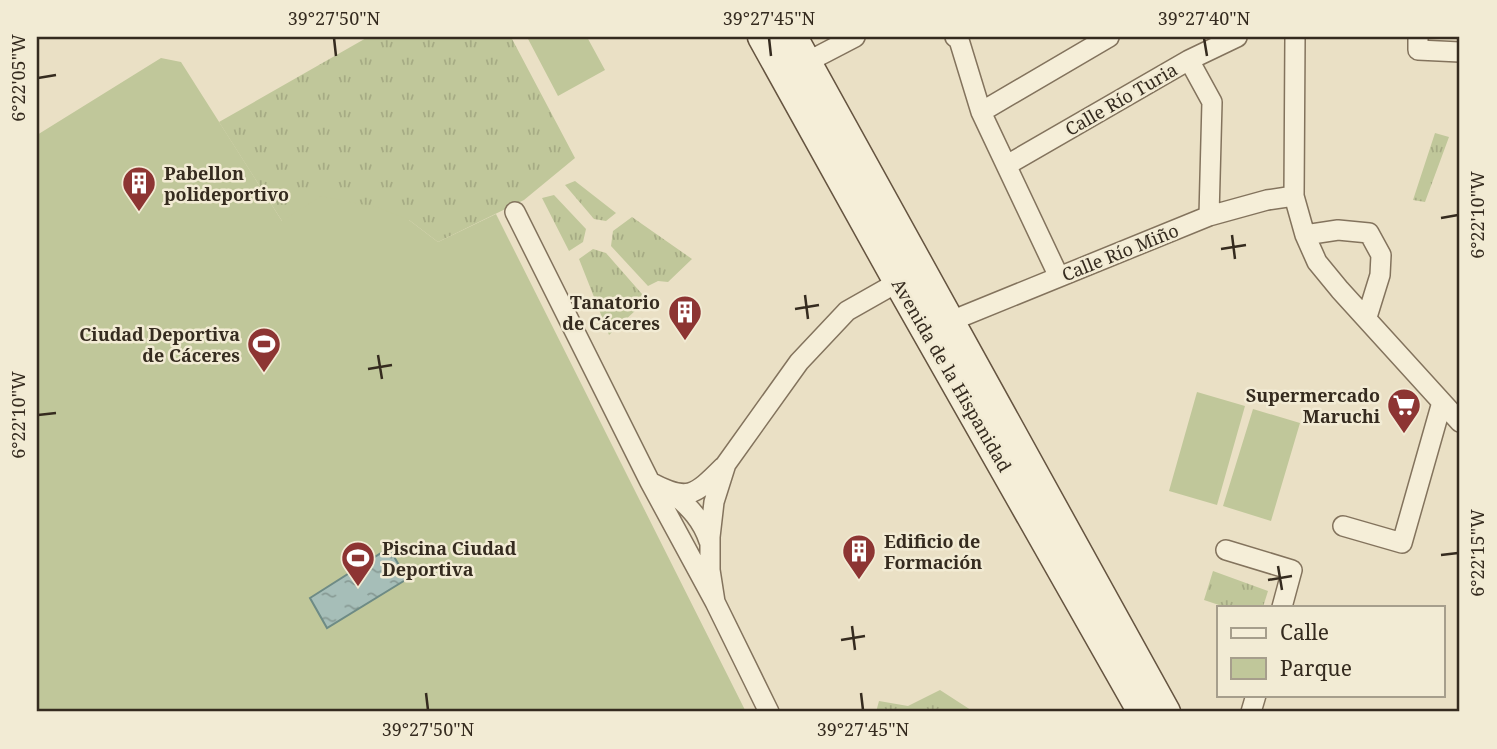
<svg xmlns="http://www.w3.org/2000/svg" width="1497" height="749" viewBox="0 0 1497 749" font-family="'Noto Serif',serif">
  <defs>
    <pattern id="grass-tufts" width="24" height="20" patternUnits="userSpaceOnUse" patternTransform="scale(1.75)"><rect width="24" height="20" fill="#c0c79a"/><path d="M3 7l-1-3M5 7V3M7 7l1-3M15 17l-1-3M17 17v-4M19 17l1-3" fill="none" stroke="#a6ab84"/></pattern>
    <pattern id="water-ripples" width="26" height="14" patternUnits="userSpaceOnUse" patternTransform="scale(1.75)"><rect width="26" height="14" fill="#a6beb8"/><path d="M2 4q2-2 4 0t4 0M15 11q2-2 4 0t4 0" fill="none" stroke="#889b95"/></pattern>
  </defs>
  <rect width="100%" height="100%" fill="#eae0c5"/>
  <path fill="url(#grass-tufts)" d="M368 37H511L575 158 524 200 438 242 409 220 282 221 219 122Z
    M1435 133 1449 137 1425 202 1413 200Z
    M575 181 616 213 606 221 594 219 565 185Z
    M554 195 586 229 583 242 569 251 542 198Z
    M632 217 692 259 668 282 658 281 648 286 611 246 613 231Z
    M593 249 606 253 642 294 636 310 609 335 579 259Z
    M1213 571 1268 591 1263 607H1225L1204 600Z
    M940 690 974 712H876L879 701 908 706Z"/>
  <path fill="#c0c79a" d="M527 37H587L605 70 558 96Z
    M161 58 181 62 282 221 321 196 379 208 409 220 438 242 496 214 746 712H37V135Z
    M1197 392 1245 406 1217 505 1169 491Z
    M1253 409 1300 423 1271 521 1223 506Z"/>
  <path fill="url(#water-ripples)" stroke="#6e8b85" stroke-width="2" d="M389 548 407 579 327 628 310 598Z"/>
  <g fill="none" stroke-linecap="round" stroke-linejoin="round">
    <g stroke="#83735d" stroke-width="22">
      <path id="street" d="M955 37 959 40 981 112 1059 277
        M1295 37 1294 196 1305 235 1317 262 1340 290 1460 422
        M1418 37V50L1460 52
        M1189 60 1212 102 1209 216
        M807 62 855 37
        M981 112 1109 37
        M1007 165 1189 60 1237 37
        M515 212 650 482C688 502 694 496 723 467
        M1305 235 1338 230 1369 233 1381 255 1380 275 1367 317
        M951 321 1209 216 1267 200 1294 196
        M650 482 715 602 769 712
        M674 494C690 508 702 520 709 541
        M1343 526 1402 543 1442 402
        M1226 550 1292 570 1282 607
        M715 602 710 570V537L714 502 726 464 799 362 847 311 907 277
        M1251 712 1256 695"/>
    </g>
    <g stroke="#655440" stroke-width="31">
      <path id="secondary" d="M762 37 898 282 1142 712
        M793 37 1166 712"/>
    </g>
    <use href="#street" stroke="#f5eed8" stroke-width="19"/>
    <use href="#secondary" stroke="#f5eed8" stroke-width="28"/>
  </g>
  <path fill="none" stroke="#352b1f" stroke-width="2.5" d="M334 38 336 56M769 38 771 56M1204 38 1207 56M38 78 56 75M1441 218 1458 215M1232 235 1235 259M1221 249 1246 245M805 295 808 319M795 309 819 305M378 355 382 379M368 369 392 365M38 415 56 413M1441 555 1458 553M1278 566 1282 590M1268 580 1292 576M852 626 855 650M841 640 865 636M426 693 428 710M861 693 863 710"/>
  <defs>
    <g id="building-pin" transform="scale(1.75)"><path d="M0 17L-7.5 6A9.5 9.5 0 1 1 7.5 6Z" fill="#8d3533" stroke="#f2ebd4"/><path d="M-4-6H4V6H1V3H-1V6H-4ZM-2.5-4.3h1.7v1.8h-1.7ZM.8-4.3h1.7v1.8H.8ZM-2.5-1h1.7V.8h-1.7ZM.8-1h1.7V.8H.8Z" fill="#fff"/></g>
    <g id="stadium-pin" transform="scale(1.75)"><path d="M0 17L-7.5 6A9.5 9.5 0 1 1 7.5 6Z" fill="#8d3533" stroke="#f2ebd4"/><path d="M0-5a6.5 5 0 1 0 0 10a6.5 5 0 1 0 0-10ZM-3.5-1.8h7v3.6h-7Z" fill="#fff"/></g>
    <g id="supermarket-pin" transform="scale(1.75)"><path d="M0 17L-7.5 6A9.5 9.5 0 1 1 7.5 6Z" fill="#8d3533" stroke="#f2ebd4"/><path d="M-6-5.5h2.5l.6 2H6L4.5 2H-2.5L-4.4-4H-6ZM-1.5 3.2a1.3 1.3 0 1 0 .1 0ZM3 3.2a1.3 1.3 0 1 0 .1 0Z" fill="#fff"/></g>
  </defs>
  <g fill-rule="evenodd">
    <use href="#building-pin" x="139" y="183"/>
    <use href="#building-pin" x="685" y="312"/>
    <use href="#stadium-pin" x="264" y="344"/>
    <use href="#supermarket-pin" x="1404" y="405"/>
    <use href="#building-pin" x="859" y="551"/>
    <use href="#stadium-pin" x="358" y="558"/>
  </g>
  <g text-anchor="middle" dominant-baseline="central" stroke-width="5" stroke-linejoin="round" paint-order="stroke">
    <g font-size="18" fill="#352b1f" stroke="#f2ebd4">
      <text transform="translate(1121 99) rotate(-30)">Calle Río Turia</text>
      <text transform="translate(1120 252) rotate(-22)">Calle Río Miño</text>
      <text transform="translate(952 375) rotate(60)">Avenida de la Hispanidad</text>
    </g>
    <g font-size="18" font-weight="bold" fill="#352b1f" stroke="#f2ebd4" text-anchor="start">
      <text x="164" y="173">Pabellon<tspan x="164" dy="21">polideportivo</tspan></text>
      <text x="660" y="302" text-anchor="end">Tanatorio<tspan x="660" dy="21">de Cáceres</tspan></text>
      <text x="240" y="334" text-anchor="end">Ciudad Deportiva<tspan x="240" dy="21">de Cáceres</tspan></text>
      <text x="1380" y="395" text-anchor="end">Supermercado<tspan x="1380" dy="21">Maruchi</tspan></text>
      <text x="884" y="541">Edificio de<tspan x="884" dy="21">Formación</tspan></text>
      <text x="382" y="548">Piscina Ciudad<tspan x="382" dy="21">Deportiva</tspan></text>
    </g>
  </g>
  <rect width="1497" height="749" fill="none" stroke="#f2ebd4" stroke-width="77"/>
  <rect x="1217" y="606" width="228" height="91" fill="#f2ebd4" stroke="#a69e8c" stroke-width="2"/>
  <rect x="1231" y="628" width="35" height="10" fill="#f5eed8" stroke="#a69e8c" stroke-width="2"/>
  <text x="1280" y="640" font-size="21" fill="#352b1f">Calle</text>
  <rect x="1231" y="658" width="35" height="21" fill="#c0c79a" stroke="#a69e8c" stroke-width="2"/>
  <text x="1280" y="676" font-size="21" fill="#352b1f">Parque</text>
  <rect x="38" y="38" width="1420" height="672" fill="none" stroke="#352b1f" stroke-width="2.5"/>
  <g font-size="18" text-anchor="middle" fill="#352b1f">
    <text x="334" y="25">39°27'50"N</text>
    <text x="769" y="25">39°27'45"N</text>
    <text x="1204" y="25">39°27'40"N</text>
    <text transform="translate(19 78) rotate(-90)" y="6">6°22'05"W</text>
    <text transform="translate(1478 215) rotate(-90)" y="6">6°22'10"W</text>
    <text transform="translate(19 415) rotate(-90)" y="6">6°22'10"W</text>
    <text transform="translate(1478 553) rotate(-90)" y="6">6°22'15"W</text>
    <text x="428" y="736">39°27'50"N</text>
    <text x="863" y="736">39°27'45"N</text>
  </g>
</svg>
